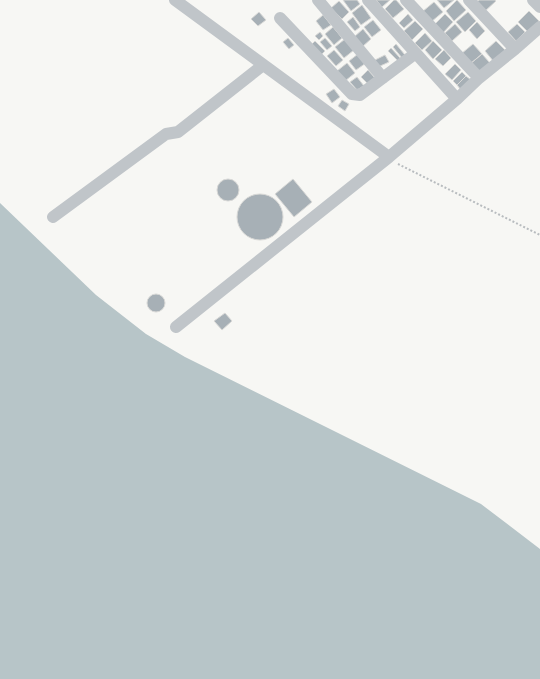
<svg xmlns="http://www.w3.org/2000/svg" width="540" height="679" viewBox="0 0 540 679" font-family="'Roboto Condensed',sans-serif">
  <rect width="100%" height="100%" fill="#f7f7f4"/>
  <path fill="#b7c5c8" d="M0 203 96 295 146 334 185 357 481 504 540 549V679H0Z"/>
  <path fill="#a7b0b6" stroke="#d9d9d7" d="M343 0H357L360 4 351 11Z
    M376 0H390L382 7Z
    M394 0H396L404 9 393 18 385 9Z
    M437 0H454L444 8Z
    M457 0 466 10 454 21 446 11Z
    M479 0H495L496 1 484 12 475 4Z
    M339 1 349 12 342 19 331 8Z
    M434 2 443 12 431 22 422 12Z
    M362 5 371 18 361 25 352 13Z
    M529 11 539 21 528 32 518 22Z
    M259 12 266 20 258 26 251 19Z
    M468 12 476 21 465 32 456 22Z
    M408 14 413 20 404 28 399 23Z
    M445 14 453 22 442 34 434 25Z
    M323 15 331 25 323 30 316 21Z
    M353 17 360 27 355 31 347 22Z
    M373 20 381 30 372 37 364 27Z
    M415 21 423 29 412 40 404 31Z
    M477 22 485 31 477 39 469 30Z
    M455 24 462 32 452 41 445 33Z
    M517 24 525 32 516 41 508 32Z
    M333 27 342 38 334 45 325 34Z
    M363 29 371 39 362 47 354 37Z
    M320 32 323 36 319 40 315 36Z
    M425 33 432 41 422 50 415 43Z
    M288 38 294 45 289 49 283 42Z
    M325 38 332 46 327 50 320 42Z
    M345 39 354 50 344 58 335 47Z
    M315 41 325 51 321 55 311 45Z
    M433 41 442 50 433 59 425 50Z
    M496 41 506 51 494 62 485 51Z
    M396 44 405 55 402 58 393 47Z
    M473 44 482 54 470 64 461 54Z
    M391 48 401 59 398 61 388 51Z
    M334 50 343 60 336 66 327 56Z
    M444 50 451 58 443 66 435 59Z
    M358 54 366 63 356 70 349 61Z
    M482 54 490 63 479 73 470 64Z
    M385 55 389 62 378 67 375 60Z
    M347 63 355 73 345 81 337 71Z
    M455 64 461 70 452 80 445 74Z
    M368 70 375 78 368 84 361 77Z
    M462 72 466 76 457 85 453 81Z
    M466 76 471 80 461 90 457 85Z
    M357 77 364 86 357 90 350 82Z
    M334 89 340 97 332 103 326 94Z
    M342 100 349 104 345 111 338 106Z
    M217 190a11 11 0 1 1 22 0a11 11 0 1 1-22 0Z
    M293 179 312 202 294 217 275 194Z
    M237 217a23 23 0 1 1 46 0a23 23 0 1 1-46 0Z
    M147 303a9 9 0 1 1 18 0a9 9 0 1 1-18 0Z
    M225 313 232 321 222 330 214 321Z"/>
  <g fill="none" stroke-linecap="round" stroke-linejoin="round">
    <path stroke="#b8bcbf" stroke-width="2" stroke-dasharray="2 2" stroke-linecap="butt" d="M398 164 540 235"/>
    <path stroke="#c0c5c9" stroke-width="12" d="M175 0 389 157
      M318 0 383 78
      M368 0 457 99
      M406 0 479 78
      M469 0 515 49
      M533 0 540 7
      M280 18 352 94 360 95 416 53
      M53 217 166 134 178 132 263 65
      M176 327 389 157 457 99 479 78 515 49 540 27"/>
  </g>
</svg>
